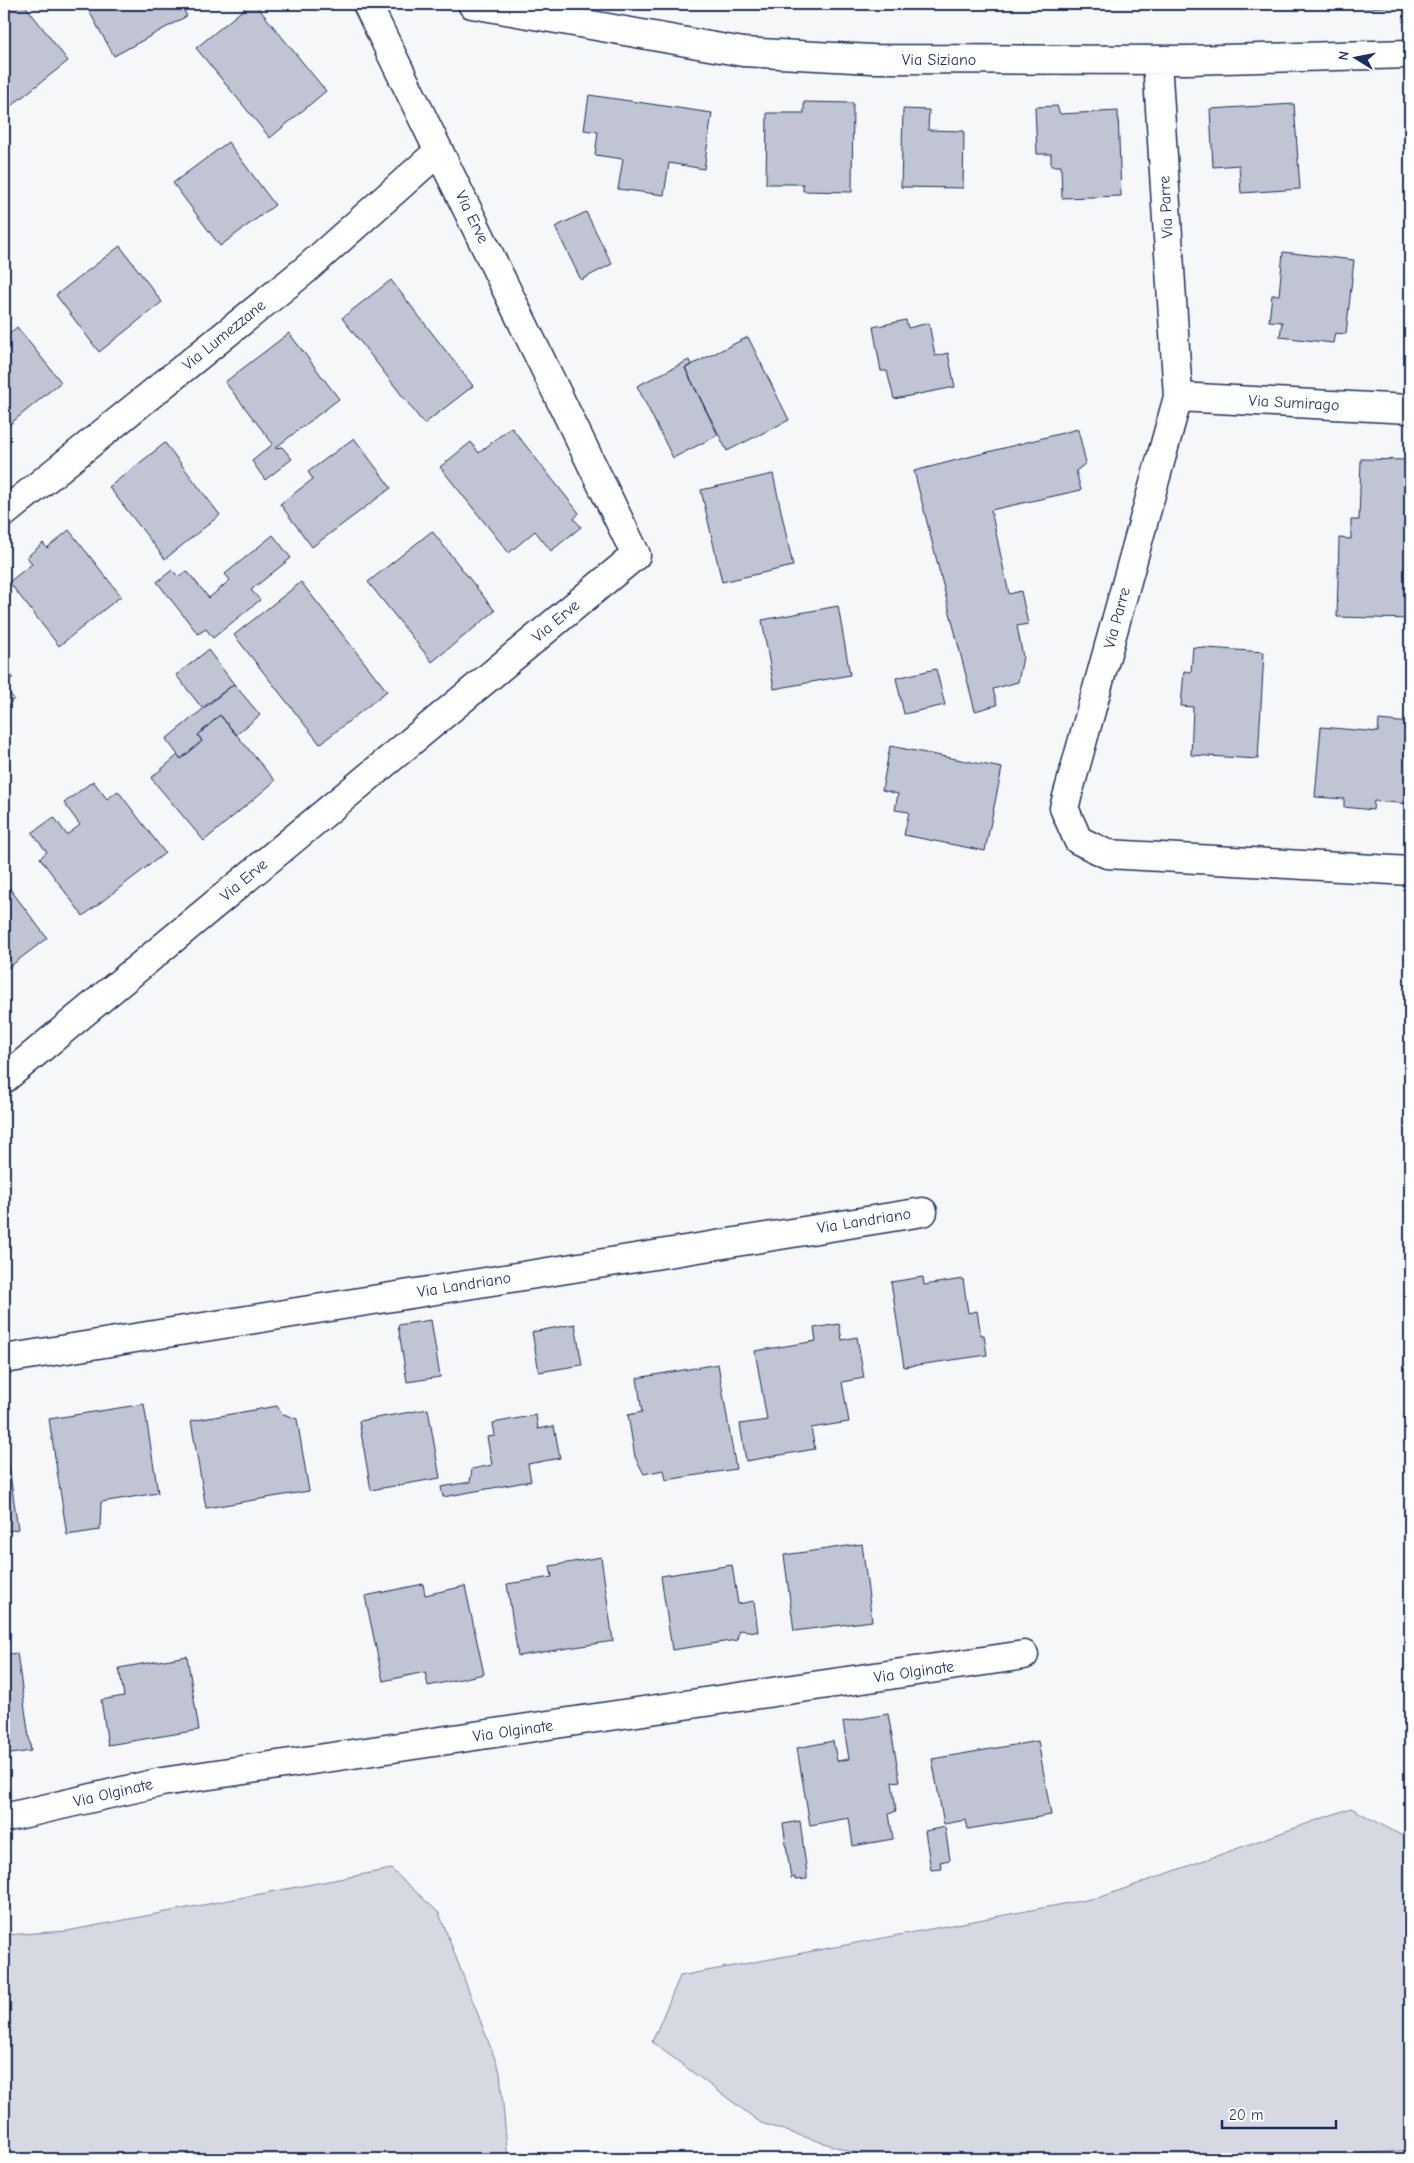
<svg xmlns="http://www.w3.org/2000/svg" width="1414" height="2163" viewBox="0 0 1414 2163" font-family="'Comic Neue',sans-serif">
  <rect width="100%" height="100%" fill="#f6f7f9"/>
  <filter id="ink" filterUnits="userSpaceOnUse"><feTurbulence type="fractalNoise" baseFrequency=".02" numOctaves="2"/><feDisplacementMap in="SourceGraphic" scale="10" xChannelSelector="R" yChannelSelector="G"/><feConvolveMatrix kernelMatrix="1 2 1 2 8 2 1 2 1" color-interpolation-filters="sRGB"/></filter>
  <g filter="url(#ink)">
    <path fill="#d6d9e2" stroke="#7884a0" d="M1351 1808 1410 1840V2150L1358 2154 1348 2159H874L761 2123 652 2042 680 1976 1101 1897Z
      M391 1869 439 1913 500 2072 508 2159H4V1935L67 1931Z"/>
    <path fill="#c0c4d3" stroke="#1b2f5e" d="M7 4H24L68 61 7 109 4 105V7Z
      M85 4H180L187 16 114 56Z
      M250 4H255L326 91 270 138 196 48Z
      M765 4H819V6L765 7Z
      M1359 4H1410V6L1359 8Z
      M589 95 712 113 704 169 669 163 664 195 618 189 623 159 595 155 598 132 584 130Z
      M804 102 853 103 852 192 803 191V184H766L767 113H804Z
      M1294 104 1300 189 1241 193 1239 165 1213 167 1210 109Z
      M1057 106 1060 114 1118 111 1121 196 1062 198 1061 166H1051V154H1037L1035 107Z
      M903 109 929 110 928 130 964 131 963 188 901 187Z
      M228 142 275 205 220 246 173 183Z
      M586 212 612 264 581 280 555 227Z
      M120 246 162 302 99 352 56 295Z
      M1283 252 1354 260 1346 334 1335 333 1333 343 1280 337 1282 322 1269 321 1272 295H1279Z
      M391 280 473 386 424 424 342 318Z
      M906 320 908 328 929 323 935 356 948 353 955 387 894 399 887 371H881L873 327Z
      M17 327 61 382 4 429V338Z
      M289 333 339 399 275 448 282 447 292 459 265 480 252 461 273 444 225 382Z
      M748 337 789 420 727 451 685 368Z
      M689 360 691 365 685 368 718 435 673 458 637 386Z
      M511 427 579 513 574 519 581 527 551 551 535 531 509 553 440 467 471 442 479 453Z
      M1078 429 1086 463 1076 471 1081 490 991 510 1009 594 1021 591 1028 624 1017 626 1023 657 1018 682 993 689 997 705 975 711 914 471Z
      M354 438 391 488 312 547 280 504 313 479 308 472Z
      M165 443 220 515 165 559 109 487Z
      M1361 459 1410 460V619L1337 617 1339 538 1351 539V520H1359Z
      M773 474 793 566 722 582 701 490Z
      M69 530 121 596 59 646 9 582 32 564 27 557 43 543 47 548Z
      M432 531 495 611 432 662 368 582Z
      M273 535 291 558 251 590 260 600 213 638 206 629 198 634 157 582 172 570 179 577 187 571 209 598 230 580 225 574Z
      M301 582 387 691 320 744 234 635Z
      M838 606 850 675 774 689 762 620Z
      M1193 647 1264 652 1258 759 1191 755 1193 707 1181 706 1184 671 1191 672Z
      M208 650 234 684 202 708 176 675Z
      M4 666 13 677 4 685Z
      M936 669 945 705 904 714 896 678Z
      M234 684 260 715 236 735 220 715 198 735 202 741 181 759 166 739Z
      M4 686 14 699 4 708Z
      M220 715 275 781 204 841 151 778 178 755 181 759 202 741 198 735Z
      M1379 720 1410 723V804L1374 801 1373 810 1344 807V799L1315 797 1321 727 1378 732Z
      M890 746 1002 768 985 851 904 835 909 812 895 810 898 794 882 790Z
      M93 781 107 799 118 791 165 853 83 916 40 858 47 852 32 833 54 817 67 835 80 825 64 803Z
      M4 881 47 938 4 971Z
      M923 1277 924 1285 963 1279 968 1313 977 1311 981 1335H984L987 1355 904 1367 891 1282Z
      M431 1320 440 1377 407 1382 398 1325Z
      M575 1324 582 1365 539 1372 532 1332Z
      M839 1324 842 1340 857 1337 864 1378 842 1382 849 1422 811 1428 815 1449 746 1461 740 1424 767 1420 755 1351 816 1341 814 1328Z
      M718 1364 736 1469 666 1480 664 1470 644 1474 635 1457 628 1415 642 1412 637 1378Z
      M144 1404 158 1493 101 1502 100 1530 67 1535 49 1419Z
      M277 1406 281 1413 297 1419 309 1491 206 1508 191 1421Z
      M428 1409 440 1478 371 1490 359 1421Z
      M536 1415 538 1429 554 1426 560 1458 528 1464 531 1481 443 1497 441 1487 470 1482 472 1469 492 1465 487 1437 495 1436 493 1423Z
      M4 1433 18 1529 4 1532Z
      M862 1544 872 1621 794 1631 784 1555Z
      M601 1557 613 1641 518 1656 507 1584 552 1577 550 1566Z
      M732 1565 738 1604 754 1601 758 1632 739 1630 737 1640 672 1650 661 1576Z
      M423 1584 425 1595 465 1586 484 1674 428 1686 425 1672 383 1681 365 1596Z
      M17 1653 31 1751 4 1755V1655Z
      M187 1656 199 1730 108 1745 101 1700 124 1696 119 1668Z
      M888 1714 900 1781 892 1782 896 1811 889 1814 893 1839 853 1846 849 1818 810 1825 797 1748 833 1741 837 1761 849 1759 843 1722Z
      M1038 1741 1051 1815 968 1829 966 1820 944 1824 932 1759Z
      M800 1821 807 1874V1879L795 1880V1877L791 1878 783 1824Z
      M945 1827 950 1860 940 1862 942 1869 931 1870 925 1831Z"/>
    <g fill="none" stroke-linecap="round" stroke-linejoin="round">
      <g stroke="#1b2f5e" stroke-width="31">
        <path id="street" d="M472 4 743 52 872 59 1187 60 1410 54
          M1157 60 1178 397 1064 808 1078 840 1107 854 1410 871
          M1178 397 1410 409
          M4 513 304 271 439 151
          M4 1079 636 555 367 4
          M4 1359 923 1212
          M4 1818 162 1782 1024 1655"/>
      </g>
      <use href="#street" stroke="#fff" stroke-width="28"/>
    </g>
  </g>
  <g text-anchor="middle" dominant-baseline="central" stroke-width="4.5" stroke-linejoin="round" paint-order="stroke">
    <g font-size="16" fill="#1b2f5e" stroke="#fff">
      <text x="939" y="60">Via Siziano</text>
      <text transform="translate(1166 207) rotate(-93)">Via Parre</text>
      <text transform="translate(472 217) rotate(64)">Via Erve</text>
      <text transform="translate(224 335) rotate(-39)">Via Lumezzane</text>
      <text transform="translate(1294 403) rotate(3)">Via Sumirago</text>
      <text transform="translate(1117 618) rotate(-75)">Via Parre</text>
      <text transform="translate(556 621) rotate(-40)">Via Erve</text>
      <text transform="translate(244 880) rotate(-40)">Via Erve</text>
      <text transform="translate(864 1221) rotate(-9)">Via Landriano</text>
      <text transform="translate(464 1285) rotate(-9)">Via Landriano</text>
      <text transform="translate(914 1672) rotate(-8)">Via Olginate</text>
      <text transform="translate(513 1731) rotate(-8)">Via Olginate</text>
      <text transform="translate(113 1793) rotate(-13)">Via Olginate</text>
    </g>
  </g>
  <rect width="1414" height="2163" fill="none" stroke="#fff" stroke-width="20"/>
  <rect x="10" y="10" width="1394" height="2143" fill="none" stroke="#1b2f5e" stroke-width="2" filter="url(#ink)"/>
  <g transform="translate(1356 58) rotate(280)" stroke="#ffffff" stroke-width="4" paint-order="stroke">
  <path d="M0-4L9 19L0 12L-9 19Z" fill="#1b2f5e"/>
  <text y="-8" font-size="14" font-weight="bold" text-anchor="middle" fill="#1b2f5e">N</text>
  </g>
  <path d="M1222 2120v8h114v-8" fill="none" stroke="#1b2f5e" stroke-width="2.5"/>
  <text x="1229" y="2120" font-size="15" fill="#1b2f5e" stroke="#ffffff" stroke-width="4" paint-order="stroke">20 m</text>
</svg>
